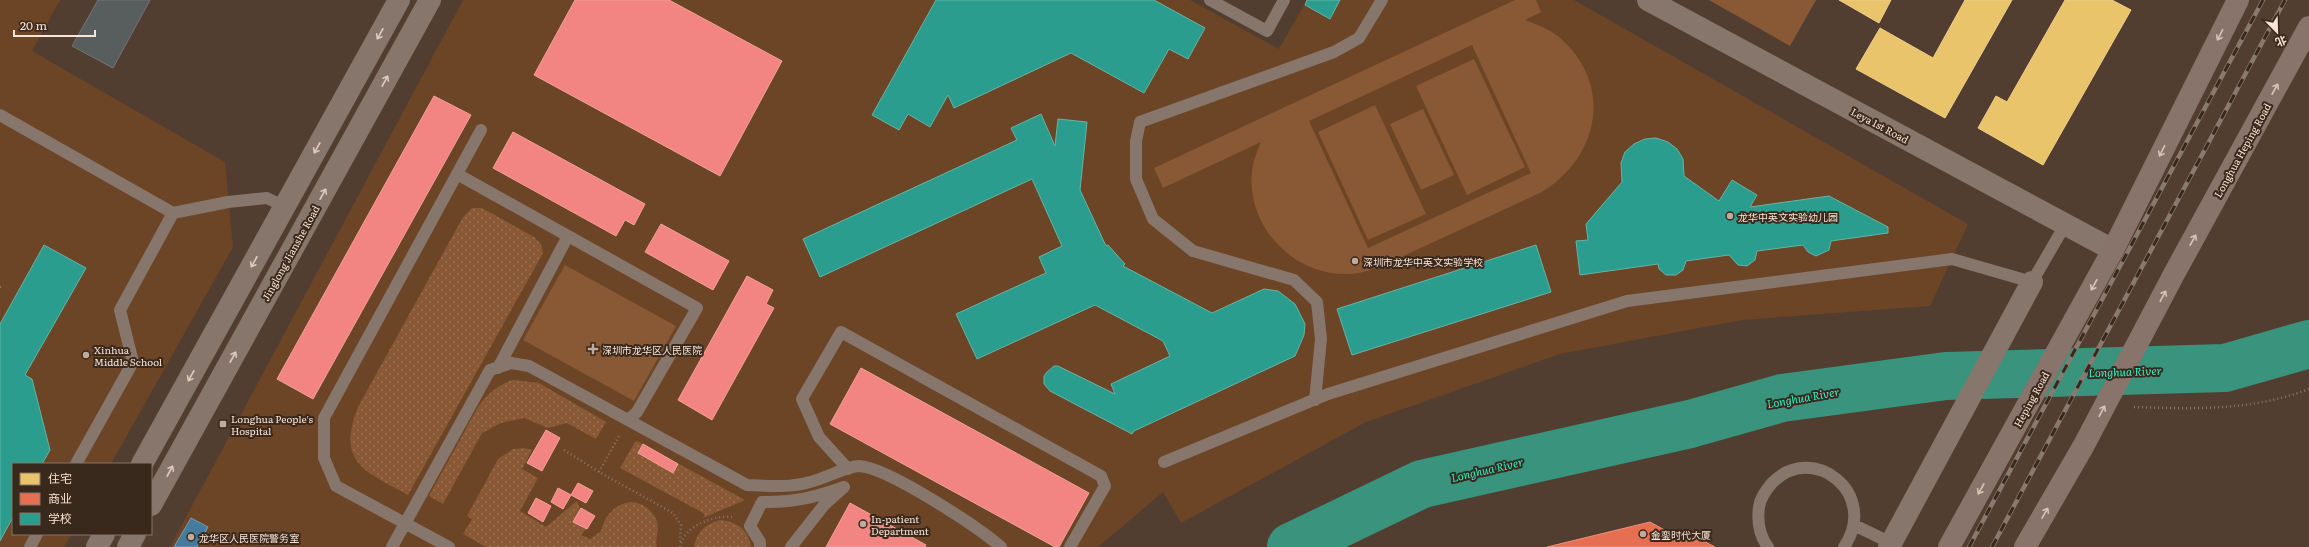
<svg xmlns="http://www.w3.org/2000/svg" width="2309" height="547" viewBox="0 0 2309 547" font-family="Literata,'Noto Sans SC',serif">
  <defs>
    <pattern id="grass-dots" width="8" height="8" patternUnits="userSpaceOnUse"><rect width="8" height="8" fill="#895834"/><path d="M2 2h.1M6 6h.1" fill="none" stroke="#9b7051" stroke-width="1.8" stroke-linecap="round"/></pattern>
  </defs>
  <rect width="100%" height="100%" fill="#523e30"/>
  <path fill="#6c4426" d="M0 0H60L32 51 225 162 233 247 111 464H13V534H72L64 547H0Z
    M463 0H1190L1279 49 1307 0H1574L1968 224 1930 306 1742 320 1560 354 1366 422 1181 523 1163 492 1098 547H170Z"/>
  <path fill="url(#grass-dots)" d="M472 208H482L534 237 541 244 543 253 408 495C365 471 336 464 358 407L463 217Z
    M513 380 539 383 606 422 596 439 567 423 548 428 524 418 501 423 482 433 443 504 429 496 478 407C488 394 497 385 513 380Z
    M637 441 745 500 703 518 705 514 620 468 635 442Z
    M524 448 532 450 522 469 538 478 520 511 546 527 577 501 587 528 581 535 590 539 601 531C607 503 638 490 655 517 662 530 654 537 657 547H486L463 534 472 519 467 516 498 459 513 449Z
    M721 520C737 522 749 530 751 547H694C697 531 705 524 721 520Z"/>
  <path fill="#895834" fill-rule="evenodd" d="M1515 0H1536L1541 12 1525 20C1538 25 1550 29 1560 38 1614 85 1599 157 1542 192L1386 264C1374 269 1361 274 1348 274 1293 276 1246 226 1252 171 1253 161 1257 152 1261 142L1163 188 1154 168ZM1472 45 1531 173 1368 248 1309 121Z
    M1709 0H1816L1790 46Z
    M1474 59 1525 167 1467 195 1416 86Z
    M1375 105 1426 214 1368 240 1318 132Z
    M1423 109 1454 175 1421 190 1390 124Z
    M565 265 676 326 634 401 523 340Z"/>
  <path fill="#e9c46a" stroke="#efce8a" d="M1839 0H1891L1879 23Z
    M1965 0H2012L1945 118 1856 69 1880 28 1933 58Z
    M2065 0H2112L2131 10 2043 165 1978 128 1996 96 2007 102Z"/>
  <path fill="#e76f51" stroke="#ed9279" d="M1650 522 1670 533 1694 536 1715 547H1547Z"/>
  <path fill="#2a9d8f" stroke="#69b3a4" d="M936 0H1154L1205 28 1188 59 1169 49 1144 93 1071 53 954 108 948 95 930 127 908 114 899 130 872 115Z
    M1307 0H1340L1330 19 1305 5Z
    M1041 114 1055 146 1058 119 1087 122 1080 190 1106 246 1108 245 1125 264 1123 266 1212 313 1264 289 1278 291 1295 304 1305 324 1304 335 1295 356 1134 431 1132 434 1050 391 1044 384V376L1047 372 1054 366H1058L1115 394 1111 384 1170 356 1163 341 1095 305 977 359 956 314 1046 273 1039 257 1062 246 1032 179 820 277 803 239 1017 140 1011 128Z
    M1656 138 1668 142 1677 149 1683 159 1684 176 1719 201 1732 180 1757 195 1750 207 1829 196 1888 227V233L1831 241 1829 250 1816 256 1808 252 1803 245 1757 251 1755 260 1747 266 1738 265 1729 255 1686 261 1683 270 1676 275H1666L1659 269 1658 264 1580 275 1576 241 1588 240 1586 224 1622 182 1621 163 1625 152 1634 144 1645 139Z
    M44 245 86 268 25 375 32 379 50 450 42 464H13V517L0 541V324Z
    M1536 245 1551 292 1352 355 1337 309Z"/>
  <path fill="#f28482" stroke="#f5a19b" d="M575 0H669L782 61 720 176 534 75Z
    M434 96 471 115 313 399 277 379Z
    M513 132 645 204 634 225 625 220 616 236 493 168Z
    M661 224 729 261 713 290 645 252Z
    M747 276 773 290 766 304 774 308 712 420 678 400Z
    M861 368 1089 493 1059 547H1055L830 424Z
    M546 430 560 438 542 471 527 463Z
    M643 444 678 464 673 473 638 453Z
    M578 483 593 491 586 503 571 495Z
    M558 488 571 495 563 509 551 502Z
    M536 498 551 506 543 522 528 513Z
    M850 503 926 545 925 547H826Z
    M581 508 595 516 587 529 573 522Z"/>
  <path fill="#457b9d" stroke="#7c9bae" d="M191 518 208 527 197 547H174Z"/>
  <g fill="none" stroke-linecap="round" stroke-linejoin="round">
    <path stroke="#39937d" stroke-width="48" d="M1291 547 1422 484 1690 424 1782 398 1946 376 2225 368 2309 344"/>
  </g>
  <path fill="#585d5e" stroke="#747473" d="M98 0H150L113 68 72 46Z"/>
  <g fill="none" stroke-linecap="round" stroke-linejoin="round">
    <path stroke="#86776c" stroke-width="2.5" stroke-dasharray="1 3" stroke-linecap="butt" d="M0 287 4 286
      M2134 407C2194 409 2252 411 2309 389
      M564 450 599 472 673 513 681 525 680 543
      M599 472 619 436
      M680 547C684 526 713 515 732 517"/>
    <path stroke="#86766c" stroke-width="12" d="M1210 0 1267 31 1284 0
      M0 115 173 213
      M457 174 697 308 637 412 628 420
      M498 368 568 236
      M1315 400 1321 339 1317 302 1294 280 1193 251 1153 219 1136 179V141L1140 122 1334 52 1359 38 1382 0
      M1164 462 1328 394 1627 301 1952 259 2032 282 2065 225
      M76 464 133 362 120 310 173 213 228 202 267 198 285 207
      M848 469 819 437 802 399 841 332 1101 476 1105 486 1070 547
      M1854 525 1891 543
      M30 547 37 534
      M392 547 490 370 511 363 529 366 747 485C768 486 790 488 810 482 824 479 847 466 859 466 887 467 978 527 1001 547
      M449 547 336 486 324 458V418L481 130
      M760 547V542L750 526 762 502C792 503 816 497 844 487L824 505 791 547
      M1768 547C1759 535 1757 522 1759 507 1760 498 1766 490 1772 483 1813 441 1880 494 1844 547"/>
    <path stroke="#86766c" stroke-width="22" d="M1889 547 2032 282"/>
    <path stroke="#86766c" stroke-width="22" d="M1648 0 2113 250"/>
    <path stroke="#86766c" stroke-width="22" d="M142 464 399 0
      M151 505 430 0
      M97 547 104 534
      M128 547 135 534"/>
    <path stroke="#89746c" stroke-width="22" d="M1949 547 2113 250 2238 0
      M2025 547 2084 445 2174 274 2309 27"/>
    <g stroke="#897a70" stroke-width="4.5">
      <path id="rail" d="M1969 547 2263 0
        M1992 547 2285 0"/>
    </g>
    <use href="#rail" stroke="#39281c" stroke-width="3" stroke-dasharray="9" stroke-linecap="butt"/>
  </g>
  <defs><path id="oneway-shaft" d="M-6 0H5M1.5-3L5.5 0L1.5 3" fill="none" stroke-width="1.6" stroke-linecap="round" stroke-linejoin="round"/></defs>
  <g stroke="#dec9bc">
    <use href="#oneway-shaft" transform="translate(380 34) rotate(119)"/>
    <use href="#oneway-shaft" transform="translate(385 81) rotate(-61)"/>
    <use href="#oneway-shaft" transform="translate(317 148) rotate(119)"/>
    <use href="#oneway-shaft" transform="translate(323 194) rotate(-61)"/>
    <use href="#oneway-shaft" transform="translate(254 262) rotate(119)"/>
    <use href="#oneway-shaft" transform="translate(233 357) rotate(-61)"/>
    <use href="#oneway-shaft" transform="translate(191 376) rotate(119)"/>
    <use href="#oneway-shaft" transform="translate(170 471) rotate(-61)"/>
  </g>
  <g stroke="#dac3b6">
    <use href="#oneway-shaft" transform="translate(2220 35) rotate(117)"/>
    <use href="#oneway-shaft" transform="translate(2275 89) rotate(-61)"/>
    <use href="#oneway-shaft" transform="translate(2162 151) rotate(117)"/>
    <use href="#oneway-shaft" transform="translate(2193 240) rotate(-61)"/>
    <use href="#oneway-shaft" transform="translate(2094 285) rotate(119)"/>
    <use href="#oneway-shaft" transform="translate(2163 296) rotate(-62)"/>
    <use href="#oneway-shaft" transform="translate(2102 411) rotate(-62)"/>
    <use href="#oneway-shaft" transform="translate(1981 489) rotate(119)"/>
    <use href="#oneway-shaft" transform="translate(2045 513) rotate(-60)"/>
  </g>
  <g fill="#c0ab9c" stroke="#39281c" stroke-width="1.5">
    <circle cx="1730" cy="216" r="4"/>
    <circle cx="1355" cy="261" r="4"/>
    <path d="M591 343h4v4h4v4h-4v4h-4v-4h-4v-4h4z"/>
    <circle cx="86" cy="355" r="4"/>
    <rect x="219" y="420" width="8" height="8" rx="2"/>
    <circle cx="863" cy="524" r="4"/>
    <circle cx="1643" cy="534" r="4"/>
    <circle cx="191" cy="537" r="4"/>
  </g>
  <g text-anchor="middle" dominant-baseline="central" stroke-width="4" stroke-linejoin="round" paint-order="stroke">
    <g font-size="10" fill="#fce5d6" stroke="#39281c">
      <text transform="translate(1880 125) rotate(28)">Leya 1st Road</text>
      <text transform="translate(2242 150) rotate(-61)">Longhua Heping Road</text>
      <text transform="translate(290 253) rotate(-61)">Jinglong Jianshe Road</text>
      <text transform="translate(2031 399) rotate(-61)">Heping Road</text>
    </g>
    <g font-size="10" fill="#fce5d6" stroke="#39281c" text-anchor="start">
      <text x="1738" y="216">龙华中英文实验幼儿园</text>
      <text x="1363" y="261">深圳市龙华中英文实验学校</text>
      <text x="94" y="349">Xinhua<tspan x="94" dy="12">Middle School</tspan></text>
      <text x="602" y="349">深圳市龙华区人民医院</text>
      <text x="231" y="418">Longhua People's<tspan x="231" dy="12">Hospital</tspan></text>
      <text x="871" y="518">In-patient<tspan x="871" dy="12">Department</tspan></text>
      <text x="1651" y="534">金銮时代大厦</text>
      <text x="199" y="537">龙华区人民医院警务室</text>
    </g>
    <g font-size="11" font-style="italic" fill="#33f3ce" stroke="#39281c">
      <text transform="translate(2125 371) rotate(-2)">Longhua River</text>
      <text transform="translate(1803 397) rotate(-10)">Longhua River</text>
      <text transform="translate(1487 469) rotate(-13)">Longhua River</text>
    </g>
  </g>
  <rect x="12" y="463" width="140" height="72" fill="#39281c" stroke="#877466"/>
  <rect x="20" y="473" width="20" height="12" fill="#e9c46a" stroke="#877466"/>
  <text x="48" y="483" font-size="12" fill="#fce5d6">住宅</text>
  <rect x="20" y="493" width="20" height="12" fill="#e76f51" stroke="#877466"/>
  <text x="48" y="503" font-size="12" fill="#fce5d6">商业</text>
  <rect x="20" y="513" width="20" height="12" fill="#2a9d8f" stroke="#877466"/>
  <text x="48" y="523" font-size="12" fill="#fce5d6">学校</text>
  <g transform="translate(2277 32) rotate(157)" stroke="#39281c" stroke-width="3" paint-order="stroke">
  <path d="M0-3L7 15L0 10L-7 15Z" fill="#fce5d6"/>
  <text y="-6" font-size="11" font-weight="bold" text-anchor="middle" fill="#fce5d6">北</text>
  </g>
  <path d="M14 30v6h81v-6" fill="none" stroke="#fce5d6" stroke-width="2"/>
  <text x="20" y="30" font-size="12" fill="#fce5d6" stroke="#39281c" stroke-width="3" paint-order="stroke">20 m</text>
</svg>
